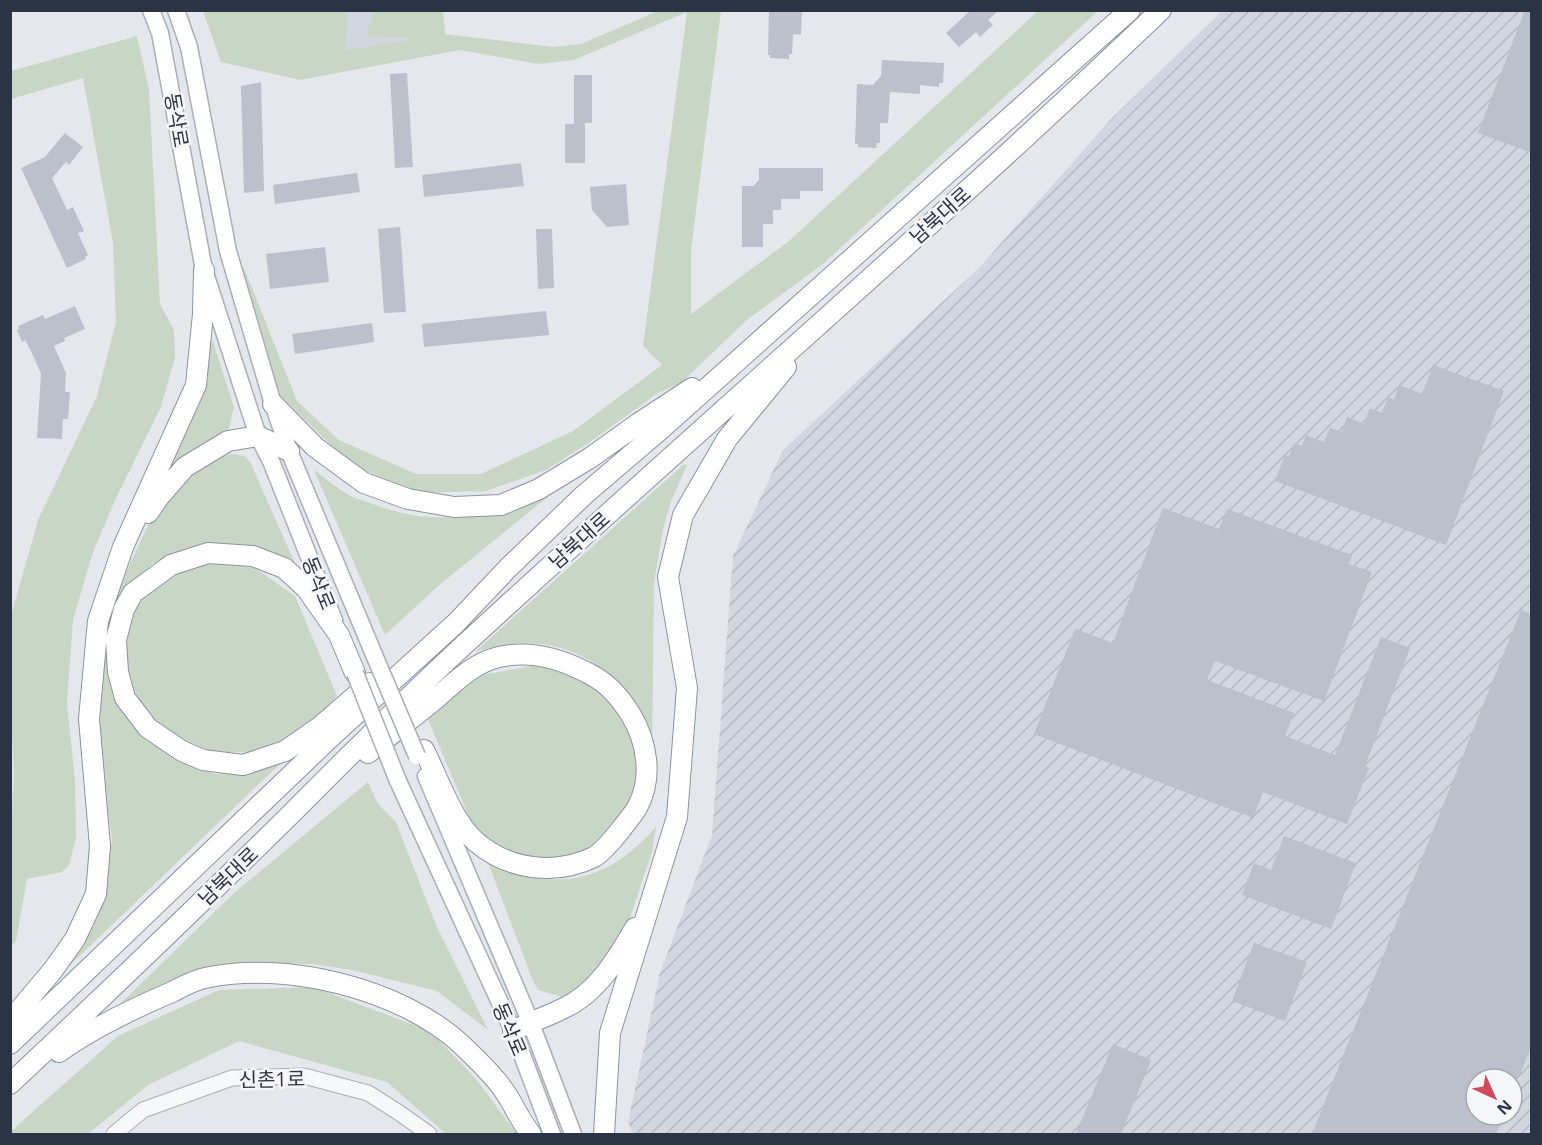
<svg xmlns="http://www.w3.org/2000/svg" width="1542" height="1145" viewBox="0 0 1542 1145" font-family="'Open Sans','Noto Sans KR',sans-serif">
  <defs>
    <pattern id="industrial-furrows" width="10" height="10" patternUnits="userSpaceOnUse" patternTransform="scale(1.5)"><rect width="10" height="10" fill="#d2d6de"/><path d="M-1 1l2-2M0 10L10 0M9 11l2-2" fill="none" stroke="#b4b8c0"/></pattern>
  </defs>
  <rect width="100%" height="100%" fill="#e4e7ec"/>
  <path fill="#d2d6de" d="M348 11H413L409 41 344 50Z"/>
  <path fill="url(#industrial-furrows)" fill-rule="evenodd" d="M1222 11H1531V1134H633L628 1122 660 973 712 835 733 556 783 450 980 267 1111 119ZM1476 1079H1512V1115H1476Z"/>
  <path fill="#c9d6c5" d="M203 11H348L345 50 409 40V38L366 36 374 11H443L445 34 553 47 581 44 658 11H721L691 250V314L789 241 1038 11H1098L823 264 748 319 681 383 658 393 590 442 546 470 486 491 416 493 350 464 281 396 274 386 238 272 244 268 297 401 339 440 416 474H481L573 431 662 365 643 346 687 12 574 60 538 64 460 50 300 80 221 62Z
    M137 36 149 90 160 304 174 330 175 357 161 407 117 496 93 552 73 620 67 703 75 781 76 838 69 865 62 872 27 879 16 941 11 946 10 852 14 773 10 695 11 616 38 520 97 396 116 322 113 243 83 78 11 99V71Z
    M212 339 234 407 229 429 200 445 168 473 195 409Z
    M233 454 245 456 250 462 301 577 267 556 173 554 152 564 128 588 108 647 114 698 145 738 192 765 215 774 248 772 283 761 68 967 86 939 105 891 112 838 102 777 98 726 104 635 122 581 154 512 183 479 213 458Z
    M683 465H687L671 501 663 529 654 583 652 750C647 734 643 717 634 702 630 694 622 687 616 681 576 642 528 635 475 652Z
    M314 470C325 478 336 487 347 494 355 499 365 501 373 504 440 530 490 514 555 491L438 586 385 635Z
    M203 561 255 568 295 596 337 696 307 729 257 751 227 753 196 748 162 731 135 699 121 649 131 614 145 592 173 574Z
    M537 665 559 669 594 683 624 714 636 750 637 781 625 815 591 850 548 862 504 851 482 835 469 817 428 719 474 678 483 675Z
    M368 782 378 804 396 822 436 925 488 1030 437 991 352 970 312 964 260 963 202 975 119 1005 234 893Z
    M656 827 652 852 629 921 590 982 566 998 538 990 533 981 484 852C496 859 511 871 524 875 579 890 621 867 656 827Z
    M313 987 430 1031 476 1079 517 1134H446L387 1082 239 1041 148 1085 88 1134H11L10 1132 118 1036 219 990Z"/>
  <path fill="#bbc0ca" d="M769 10H802L801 35 793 34 792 54H789V59L770 58V55H768Z
    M971 10H999L988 20 993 25 980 37 976 32 959 47 946 33Z
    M1525 10H1532V153L1478 133Z
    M882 60 944 63 943 83H939V87L920 85V94L890 92 888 123H880V143H877L876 148 858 147V144H855L857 84 873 85 881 76Z
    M407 73 413 167 395 168 390 74Z
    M574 75H592V123H585V163H565V124H574Z
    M261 82 264 191 244 193 241 86Z
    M65 133 83 147 69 165 66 162 52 178 67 210 73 207 84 231 78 233 88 255 85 257 86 259 67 268 21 168 45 157Z
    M521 163 524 186 424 197 422 175Z
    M759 168H823V191H800V199H781V210H773V224H763V247H742V186H753L759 180Z
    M357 173 360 192 275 204 273 185Z
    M626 184 629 225 607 227 592 210 590 187Z
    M400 227 406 312 384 313 378 229Z
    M536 229H552L554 288 538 289Z
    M325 247 329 282 270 289 266 254Z
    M75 306 85 329 64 338 65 341 54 346 66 373 65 392H70L68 419H63L62 439 37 438 41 374 31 351 25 340 22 342 17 330 19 329 18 326 43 315 45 319Z
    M546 311 549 335 424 347 422 324Z
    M372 323 374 342 295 354 292 334Z
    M1433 365 1504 391 1446 545 1275 481 1285 455 1289 456 1294 443 1302 446 1306 435 1324 442 1330 428 1342 432 1347 417 1364 424 1370 408 1382 413 1388 397 1394 400 1399 385 1422 394Z
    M1163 508 1219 529 1227 509 1352 555 1349 564 1372 572 1324 701 1215 661 1207 680 1294 713 1285 736 1335 755 1381 637 1410 648 1365 766 1369 768 1347 824 1263 792 1253 818 1034 734 1075 629 1113 643Z
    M1521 610 1532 614V1045L1518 1079H1476V1115H1504L1496 1134H1312Z
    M1284 836 1356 863 1331 929 1242 895 1254 863 1271 870Z
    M1254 943 1307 962 1285 1021 1232 1001Z
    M1113 1044 1151 1060 1121 1134H1076Z"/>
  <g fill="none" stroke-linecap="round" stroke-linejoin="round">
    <g stroke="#a9aeb7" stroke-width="17">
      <path id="tertiary" d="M114 1134 143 1110 232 1078 304 1076 368 1093 398 1112 429 1134"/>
    </g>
    <g stroke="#a9aeb7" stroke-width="19">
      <path id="secondary" d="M151 10 160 33 204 270 258 436 271 461 334 620
        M176 10 189 47 228 251 273 404 289 451 375 657
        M426 776 530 1021 573 1134
        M398 781 513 1031 552 1134"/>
    </g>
    <g stroke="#8b94a3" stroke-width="22">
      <path id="trunk" d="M273 404 315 447 364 483 408 499 454 507 501 505 539 489 590 458 639 423 692 388
        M148 513 159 497 185 467 228 441 258 436 289 451
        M355 673 339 635 306 588 284 568 253 556 208 553 171 565 133 593 124 609 116 640 118 672 125 698 148 728 182 751 203 760 243 765 285 751 321 726 370 683
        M368 753C389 736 411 719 432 702 452 685 472 663 499 657 529 650 559 658 586 672 607 682 619 696 631 715 647 742 653 777 638 806 634 814 627 821 622 828 615 837 604 851 594 857 555 876 508 870 475 841 452 820 438 778 424 750
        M10 1021 53 970 75 939 96 894 100 846 89 719 98 621 123 547 196 385 203 314 204 270
        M513 1031C529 1022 547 1017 564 1008 597 993 617 959 635 928
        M10 1044 335 733 456 623 508 568 584 495 660 430 1130 10
        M59 1052C94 1027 132 1009 172 992 182 987 194 980 205 978 285 960 402 989 462 1045 475 1058 495 1076 505 1092 514 1105 520 1121 531 1134
        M10 1084C105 995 198 906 290 815 348 757 405 699 465 644 696 431 934 227 1161 10
        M604 1134 610 1033 677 817 687 688 668 577 683 515 727 439 786 367"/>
    </g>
    <use href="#tertiary" stroke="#f7f8fa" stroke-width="15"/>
    <use href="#secondary" stroke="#fff" stroke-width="16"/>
    <use href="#trunk" stroke="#fff" stroke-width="20"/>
    <g stroke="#a9aeb7" stroke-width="19" stroke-linecap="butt">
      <path id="secondary-bridge" d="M375 657 417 756
        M355 673 398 781"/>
    </g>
    <use href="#secondary-bridge" stroke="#fff" stroke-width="16"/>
  </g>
  <g text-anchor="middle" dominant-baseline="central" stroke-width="5" stroke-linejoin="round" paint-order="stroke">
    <g font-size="20" fill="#2b3445" stroke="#f4f6f9">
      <text transform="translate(177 120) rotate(80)">동삭로</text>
      <text transform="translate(940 215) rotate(-42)">남북대로</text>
      <text transform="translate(579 540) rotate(-42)">남북대로</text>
      <text transform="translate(319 583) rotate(68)">동삭로</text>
      <text transform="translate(228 876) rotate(-44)">남북대로</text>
      <text transform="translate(510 1029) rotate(67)">동삭로</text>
      <text transform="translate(272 1079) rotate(-1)">신촌1로</text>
    </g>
  </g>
  <rect width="1542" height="1145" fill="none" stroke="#2b3445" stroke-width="24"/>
  <g transform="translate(1494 1097) rotate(135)"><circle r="28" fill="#f4f6f9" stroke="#a4a8b1" stroke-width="1.5"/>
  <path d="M0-4.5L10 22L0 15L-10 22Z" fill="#d1495b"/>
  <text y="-9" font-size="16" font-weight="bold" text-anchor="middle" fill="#2b3445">N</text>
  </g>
</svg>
